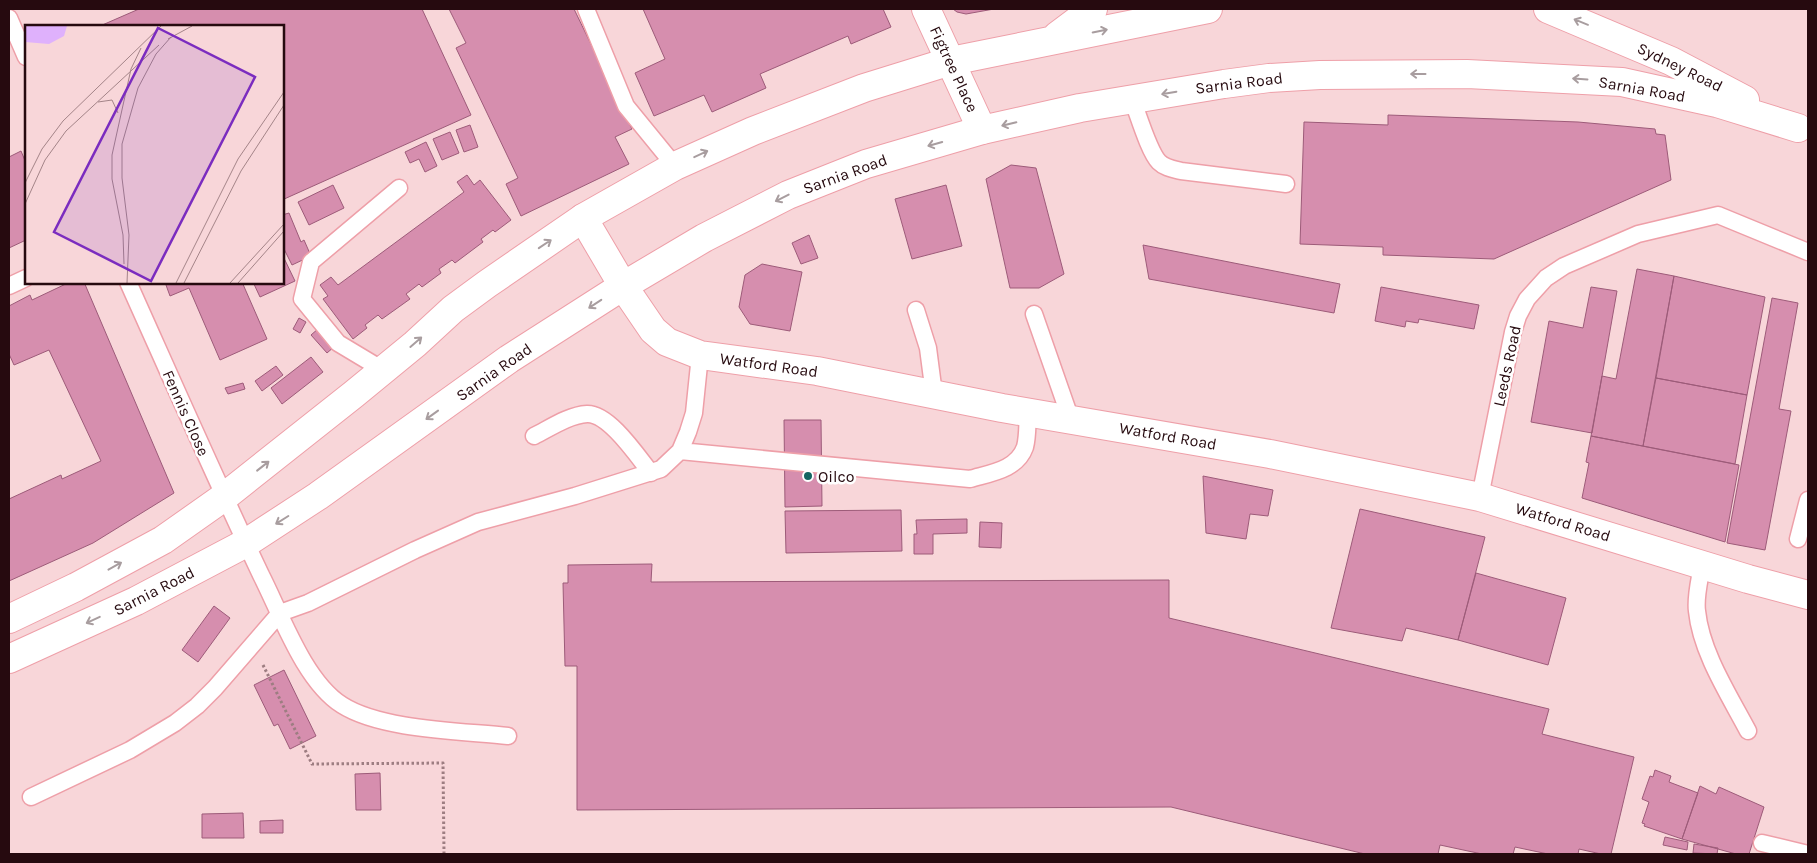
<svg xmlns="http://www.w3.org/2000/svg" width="1817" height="863" viewBox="0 0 1817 863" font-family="Karla,sans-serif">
  <rect width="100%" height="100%" fill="#f8d6d9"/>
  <path fill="#d68eae" stroke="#9d5b79" d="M139 9H422L471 115 282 200V26H100Z
    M449 9H574L632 129 615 137 629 164 521 216 506 184 518 178 456 48 466 43Z
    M643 9H883L891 27 851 44 848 36 760 74 766 88 712 112 704 95 654 116 635 73 665 59Z
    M953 9H994L966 14 957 12Z
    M1388 115 1578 122 1655 129 1656 134 1665 135 1671 180 1494 259 1383 255V247L1300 244 1304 122 1388 125Z
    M470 125 478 147 464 152 456 130Z
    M450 132 459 153 442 160 433 139Z
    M426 142 437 166 425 172 419 159 410 163 405 152Z
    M21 151 26 163V240L9 248V157Z
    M1011 165 1036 168 1064 274 1039 288H1010L986 179Z
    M467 175 474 185 480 180 511 220 495 232 493 230 481 239 483 242 455 263 452 260 439 269 441 273 422 287 419 284 406 294 410 299 382 319 378 315 365 325 367 328 353 339 323 299 328 296 320 285 331 277 338 285 464 192 457 182Z
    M333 185 344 208 309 225 298 202Z
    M946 185 962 246 912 259 895 199Z
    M289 213 301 242 304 240 311 256 292 265 282 245V215Z
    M809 235 818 258 801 264 792 243Z
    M1143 245 1340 284 1334 313 1149 279Z
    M282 254 295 281 260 297 253 282H282Z
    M762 264 802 272 790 331 750 324 739 307 745 275Z
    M1637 269 1674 276 1643 446 1591 436 1602 376 1616 379Z
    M1674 276 1765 297 1747 395 1656 378Z
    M70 282H84L174 493 93 543 9 581V499L61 475 62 479 101 461 49 350 14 365 9 354V306L30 295 32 300Z
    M171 282H242L267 339 220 360 189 288 170 296 166 285Z
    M1381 287 1479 305 1474 329 1419 319 1418 323 1406 321 1405 327 1375 321Z
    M1591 287 1617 291 1592 433 1531 422 1549 321 1583 328Z
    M1772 298 1798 303 1779 409 1791 411 1765 550 1727 543Z
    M299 318 306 322 300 333 293 329Z
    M319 328 335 346 327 353 311 335Z
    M311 357 323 372 282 404 271 388Z
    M276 366 283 375 262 391 255 381Z
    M1656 378 1747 395 1735 464 1643 446Z
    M243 383 245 389 228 394 225 388Z
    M784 420H821L822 506 785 507Z
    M1591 436 1739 465 1725 542 1582 498 1589 463 1586 462Z
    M1203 476 1273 490 1268 516 1250 514 1246 539 1206 533Z
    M1360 509 1485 537 1458 640 1406 628 1402 641 1331 628Z
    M901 510 902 551 786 553 785 511Z
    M967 519V533L933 534V554H914V534H917L916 520Z
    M980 522 1002 523 1001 548 979 547Z
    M652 564 651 582 1169 580V618L1549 709 1542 734 1634 757 1611 854H1601L1579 849 1578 854H1548L1515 847 1513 854H1482L1440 845 1438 854H1365L1171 807 577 810V666H565L563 583H568V565Z
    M1476 573 1566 598 1548 665 1458 640Z
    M214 606 230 618 198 662 182 650Z
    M284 670 316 736 290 749 278 724 274 726 254 685Z
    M1655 770 1671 776 1669 782 1698 793 1682 839 1644 826 1645 824 1642 823 1649 802 1642 799 1650 776 1653 777Z
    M380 773 381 810H356L355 774Z
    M1700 786 1716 794 1719 787 1764 807 1749 854H1736L1682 839Z
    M243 813 244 838H202V814Z
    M283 820V833H260V821Z
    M1665 837 1688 842 1687 850 1663 845Z
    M1694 844 1718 848 1717 854 1693 853Z"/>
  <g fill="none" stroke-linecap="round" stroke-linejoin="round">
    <g stroke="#ee9fa8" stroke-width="19">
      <path id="service" d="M586 9 626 106 675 166
        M9 18 26 57
        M1132 99C1138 114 1149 152 1159 162 1165 168 1173 169 1181 171L1286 184
        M128 282C172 380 215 478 261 575 281 614 304 681 342 705 381 730 462 731 508 736
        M9 286 26 278
        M916 310 928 348 934 394
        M1034 314 1071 420
        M383 370 338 343 302 299 311 262 399 188
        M534 436C550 428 569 415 587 414 609 413 638 457 651 473
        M680 451 970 479C990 473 1017 470 1025 447 1028 436 1027 423 1028 412
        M1480 497 1513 332 1518 316 1527 299 1546 278 1564 266 1638 234 1718 215 1808 252
        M1798 539 1808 500
        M1702 565C1700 579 1695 597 1697 611 1701 652 1729 695 1748 731
        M31 797 130 750 175 723 197 706 215 688 280 613 308 603 415 550 478 522 575 496 661 469 680 451 688 432 694 413 700 355
        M1762 843 1808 854"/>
    </g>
    <g stroke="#ee9fa8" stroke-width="30">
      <path id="minor" d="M926 9 982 130
        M583 218 623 286 653 330 667 342 700 355 817 371 1002 408 1270 454 1480 497 1748 579 1808 595"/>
    </g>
    <g stroke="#ee9fa8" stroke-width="30">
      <path id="secondary" d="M1548 9 1671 61 1745 100
        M1057 36 1093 9
        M9 619 76 587 163 540 224 497 354 394 415 344 453 309 487 284 583 218 675 166 753 131 864 88 951 61 1208 9
        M9 659 136 601 246 543 318 496 509 359 623 286 704 238 788 195 866 164 982 130 1080 108 1224 84 1269 78 1320 75 1467 74 1622 82 1717 103 1798 128"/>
    </g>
    <path stroke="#9d7d81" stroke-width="3" stroke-dasharray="2.5 2.5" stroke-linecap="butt" d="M263 665 312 764 443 763 444 854"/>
    <use href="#service" stroke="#fff" stroke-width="16"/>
    <use href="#minor" stroke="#fff" stroke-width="28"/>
    <use href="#secondary" stroke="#fff" stroke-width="28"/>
  </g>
  <defs><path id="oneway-shaft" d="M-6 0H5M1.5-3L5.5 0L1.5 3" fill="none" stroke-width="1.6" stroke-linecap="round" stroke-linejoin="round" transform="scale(1.25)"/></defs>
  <g stroke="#a89d9f">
    <use href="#oneway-shaft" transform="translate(1581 22) rotate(-158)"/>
    <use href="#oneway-shaft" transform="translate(1100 31) rotate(-11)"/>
    <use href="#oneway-shaft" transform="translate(1418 74) rotate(-180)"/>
    <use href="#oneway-shaft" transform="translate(1580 79) rotate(-176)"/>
    <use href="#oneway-shaft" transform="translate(1169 93) rotate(170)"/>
    <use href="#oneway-shaft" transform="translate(1009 124) rotate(167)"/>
    <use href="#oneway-shaft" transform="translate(935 144) rotate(164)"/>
    <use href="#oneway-shaft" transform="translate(701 154) rotate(-25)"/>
    <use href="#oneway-shaft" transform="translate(782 198) rotate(153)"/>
    <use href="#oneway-shaft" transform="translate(545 244) rotate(-34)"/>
    <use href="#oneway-shaft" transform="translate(595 304) rotate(147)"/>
    <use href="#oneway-shaft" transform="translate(416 342) rotate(-41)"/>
    <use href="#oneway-shaft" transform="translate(432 415) rotate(144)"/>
    <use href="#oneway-shaft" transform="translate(263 466) rotate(-38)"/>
    <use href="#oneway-shaft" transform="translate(282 520) rotate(148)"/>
    <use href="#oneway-shaft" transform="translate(115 566) rotate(-29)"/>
    <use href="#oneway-shaft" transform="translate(93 620) rotate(155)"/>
  </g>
  <circle fill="#156462" stroke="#fff" stroke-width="2" cx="808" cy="476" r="5"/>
  <g text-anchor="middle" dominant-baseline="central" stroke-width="5" stroke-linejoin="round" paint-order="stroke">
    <g font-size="16" fill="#260a0f" stroke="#fff">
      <text transform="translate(1680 67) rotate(26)">Sydney Road</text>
      <text transform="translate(954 69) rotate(65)">Figtree Place</text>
      <text transform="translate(1239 83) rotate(-7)">Sarnia Road</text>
      <text transform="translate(1642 89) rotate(10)">Sarnia Road</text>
      <text transform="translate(845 174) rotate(-20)">Sarnia Road</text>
      <text transform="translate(769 365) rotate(8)">Watford Road</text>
      <text transform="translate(1507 366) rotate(-78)">Leeds Road</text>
      <text transform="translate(494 372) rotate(-35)">Sarnia Road</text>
      <text transform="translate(186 413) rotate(66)">Fennis Close</text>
      <text transform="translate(1168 436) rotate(10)">Watford Road</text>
      <text transform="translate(1563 522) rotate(17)">Watford Road</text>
      <text transform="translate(154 591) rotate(-27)">Sarnia Road</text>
    </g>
    <g font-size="16" fill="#260a0f" stroke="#fff" text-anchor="start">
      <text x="818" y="476">Oilco</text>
    </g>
  </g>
  <g transform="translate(25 25)">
    <rect width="259" height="259" fill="#f8d6d9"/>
    <path d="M0 1H42L39 11 24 19 0 17Z" fill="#dfb1fc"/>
    <path fill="none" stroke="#a48488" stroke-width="1" d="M143 14 167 1M73 77 87 75 93 88M0 158 17 124 38 96 136 1M0 179 20 135 41 106 134 20M99 239 98 210 87 154V130L106 44 116 23M102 258 104 210 97 153V119L113 63 131 29 146 12M151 258 213 134 259 67M159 258 216 146 259 80M205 258 259 199M213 258 259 206"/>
    <path fill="#7b2cbf" fill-opacity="0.15" stroke="#7b2cbf" stroke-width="2.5" d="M133 3 230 52 126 256 29 207Z"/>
    <rect width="259" height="259" fill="none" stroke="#260a0f" stroke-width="2.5"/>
  </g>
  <rect width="1817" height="863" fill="none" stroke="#260a0f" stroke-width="20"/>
</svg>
